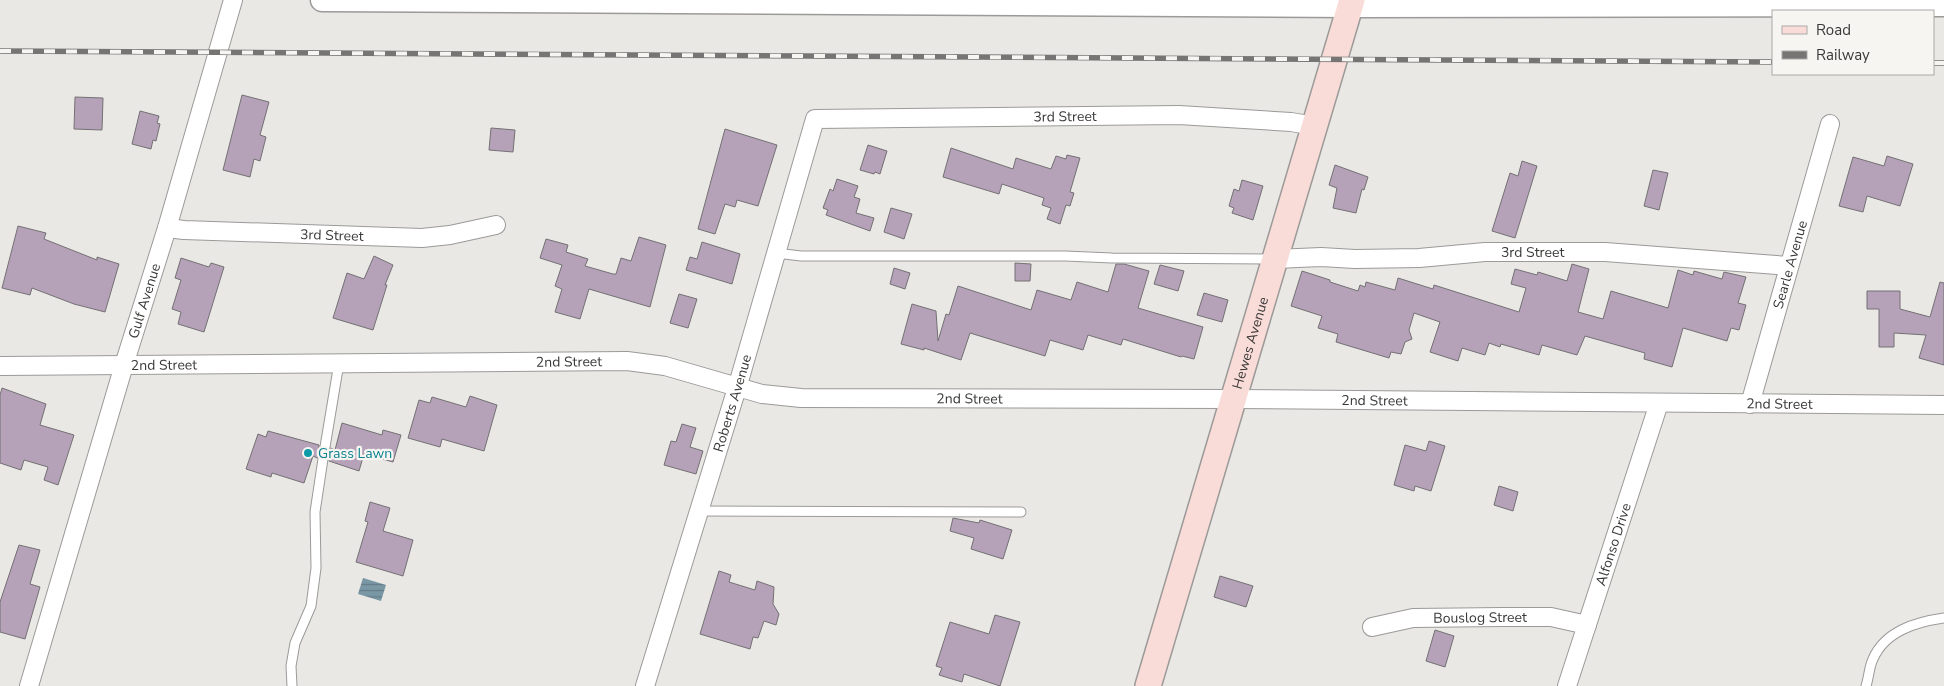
<svg xmlns="http://www.w3.org/2000/svg" width="1944" height="686" viewBox="0 0 1944 686" font-family="'Nunito Sans',sans-serif">
  <defs>
    <pattern id="water-rules" width="6" height="5" patternUnits="userSpaceOnUse" patternTransform="scale(1.25)"><rect width="6" height="5" fill="#7a97a6"/><path d="M0 2.5h6" fill="none" stroke="#657c88"/></pattern>
  </defs>
  <rect width="100%" height="100%" fill="#e9e8e5"/>
  <path fill="url(#water-rules)" d="M363 578 386 585 381 601 358 594Z"/>
  <path fill="#b5a1b8" stroke="#737173" d="M242 95 269 102 260 135 266 137 260 161 254 159 250 177 223 170Z
    M75 97 103 98 102 130 74 129Z
    M140 111 159 116 157 123 160 124 156 141 153 140 151 149 132 144Z
    M491 128 515 130 513 152 489 150Z
    M725 129 777 145 758 206 737 200 735 207 725 204 715 234 698 229Z
    M868 145 887 151 880 174 875 172 874 174 860 170Z
    M951 148 1013 169 1016 158 1051 169 1056 156 1066 159 1067 155 1080 158 1070 192 1074 193 1070 206 1066 205 1060 224 1047 219 1051 208 1042 205 1044 198 1002 184 999 194 943 177Z
    M1887 156 1913 164 1900 206 1867 196 1863 212 1839 206 1853 157 1884 166Z
    M1522 161 1537 166 1515 238 1492 231 1510 173 1518 176Z
    M1335 165 1368 177 1364 190 1362 189 1356 213 1333 208 1337 188 1329 185Z
    M1653 170 1668 173 1659 210 1644 206Z
    M837 179 858 186 854 197 860 199 856 213 874 218 870 231 826 215 828 210 823 208 830 189 833 191Z
    M1242 180 1263 186 1253 220 1232 213 1234 208 1229 206 1234 189 1239 191Z
    M891 208 912 214 904 239 884 232Z
    M18 226 46 233 44 239 97 260V257L119 264 105 312 74 304 32 288 30 295 2 288Z
    M639 237 666 245 650 307 589 289 580 319 555 312 562 289 555 286 562 265 540 258 546 239 568 245 566 252 588 259 585 266 613 274H616L621 258 631 261Z
    M702 242 740 254 732 284 686 270 690 257 697 259Z
    M374 256 393 265 385 285H387L373 330 333 318 347 273 364 279Z
    M181 258 209 267 211 263 224 267 204 332 178 324 181 312 172 309 181 280 175 278Z
    M1015 263 1031 264 1030 281H1015Z
    M1116 264H1124L1149 271 1138 308 1203 327 1194 359 1182 356 1181 357 1123 339 1121 345 1088 335 1083 350 1050 340 1045 356 970 333 961 360 924 348V350L901 344 912 304 936 311 938 341 946 314 949 315 958 286 1031 310 1037 290 1071 300 1077 282 1108 292Z
    M1572 264 1589 269 1578 312 1603 319 1611 291 1668 308 1678 270 1693 275 1694 271 1722 279 1724 272 1746 277 1738 303 1746 305 1739 330 1731 328 1727 341 1683 328 1672 367 1644 359 1645 353 1585 336 1577 355 1542 345 1539 355 1501 344 1500 347 1489 343 1485 355 1462 348 1458 361 1430 352 1440 322 1414 313 1409 330 1412 339 1405 342 1401 354 1391 352 1389 358 1336 342 1338 334 1318 328 1322 316 1291 306 1302 271 1330 280V282L1358 291 1360 285 1365 287 1366 282 1395 290 1398 278 1433 289 1434 285 1519 312 1526 288 1511 284 1515 269 1537 275 1538 272 1567 281Z
    M1160 265 1184 271 1178 291 1154 284Z
    M894 268 910 273 905 289 890 284Z
    M1940 282 1944 283V365L1919 358 1926 335 1894 333V347H1879V309H1867V291H1900V309L1930 317Z
    M1204 293 1228 300 1222 322 1197 315Z
    M679 294 697 299 688 328 670 323Z
    M2 388 46 404 40 425 74 435 58 485 44 480 48 467 24 460 21 470 0 463V395Z
    M470 396 497 405 484 451 442 439 440 447 408 438 419 400 430 403 432 397 466 407Z
    M342 423 382 435 383 430 401 435 393 462 364 454 359 471 329 461V456L325 453 331 448 335 450Z
    M682 424 696 428 690 447 703 451 696 474 664 465 671 441 676 442Z
    M268 431 319 445V450L323 453 317 458 313 456 304 483 272 473 271 477 246 469 258 434 266 437Z
    M1429 441 1445 446 1431 491 1415 486 1414 491 1394 485 1405 445 1426 451Z
    M1499 486 1518 492 1513 511 1494 505Z
    M370 502 390 508 383 531 413 540 403 576 356 562 368 522 365 521Z
    M953 518 979 523 980 520 1012 530 1003 559 971 549 974 538 950 531Z
    M19 545 40 550 30 584 40 587 25 639 0 632V602Z
    M719 571 731 575 729 582 755 590 757 581 774 587 773 604 779 614 776 625 764 621 758 638 753 637 750 649 700 634Z
    M1220 576 1253 586 1246 607 1214 597Z
    M995 615 1020 622 1000 686 964 674 962 682 939 675 942 668 936 666 950 622 989 634Z
    M1435 630 1454 636 1445 667 1426 661Z"/>
  <g fill="none" stroke-linecap="round" stroke-linejoin="round">
    <g stroke="#9c9a98" stroke-width="11">
      <path id="service" d="M776 253 801 256H1065L1112 258 1273 259
        M325 447 339 363
        M699 511 1021 512
        M292 686 291 666 295 643 311 606 316 568 315 512 323 459
        M1866 686C1869 677 1869 667 1873 659 1885 631 1916 622 1944 618"/>
    </g>
    <g stroke="#9c9a98" stroke-width="20">
      <g id="minor">
        <path id="s1" d="M167 228 184 230 422 238 450 235 496 225"/>
        <path id="s2" d="M1275 259 1321 257 1355 259 1419 258 1485 252H1605L1789 266"/>
        <path id="s3" d="M0 366 627 361 665 366 762 394 801 398 1234 399 1944 405"/>
        <path id="s4" d="M1750 404 1830 124"/>
        <path id="s5" d="M1372 627 1413 618 1503 617H1551L1587 625"/>
        <path id="s6" d="M29 686 124 365 167 228 233 0"/>
        <path id="s7" d="M645 686 737 388 815 119 1179 115 1291 122 1315 126"/>
        <path id="s8" d="M1567 686 1659 403"/>
      </g>
    </g>
    <g stroke="#9c9a98" stroke-width="25">
      <path id="tertiary" d="M322 0 1351 6 1944 5"/>
    </g>
    <g stroke="#9c9a98" stroke-width="28">
      <g id="secondary">
        <path id="s9" d="M1148 686 1352 0"/>
      </g>
    </g>
    <use href="#service" stroke="#fff" stroke-width="9"/>
    <use href="#minor" stroke="#fff" stroke-width="18"/>
    <use href="#tertiary" stroke="#fff" stroke-width="22"/>
    <use href="#secondary" stroke="#f9dcd8" stroke-width="25"/>
    <g stroke="#767574" stroke-width="5.5">
      <path id="rail" d="M0 51 1773 62
        M1933 63H1944"/>
    </g>
    <use href="#rail" stroke="#f7f5f2" stroke-width="4" stroke-dasharray="11" stroke-linecap="butt"/>
  </g>
  <circle fill="#0f9aa8" stroke="#f7f5f2" stroke-width="2" cx="308" cy="453" r="5"/>
  <g text-anchor="middle" dominant-baseline="central" stroke-width="4.5" stroke-linejoin="round" paint-order="stroke">
    <g font-size="14" fill="#3a3938" stroke="#f7f5f2">
      <text stroke="none"><textPath href="#s7" startOffset="842">3rd Street</textPath></text>
      <text stroke="none"><textPath href="#s1" startOffset="165">3rd Street</textPath></text>
      <text stroke="none"><textPath href="#s2" startOffset="258">3rd Street</textPath></text>
      <text stroke="none"><textPath href="#s4" startOffset="145">Searle Avenue</textPath></text>
      <text stroke="none"><textPath href="#s6" startOffset="402">Gulf Avenue</textPath></text>
      <text stroke="none"><textPath href="#s9" startOffset="358">Hewes Avenue</textPath></text>
      <text stroke="none"><textPath href="#s3" startOffset="569">2nd Street</textPath></text>
      <text stroke="none"><textPath href="#s3" startOffset="164">2nd Street</textPath></text>
      <text stroke="none"><textPath href="#s3" startOffset="974">2nd Street</textPath></text>
      <text stroke="none"><textPath href="#s3" startOffset="1379">2nd Street</textPath></text>
      <text stroke="none"><textPath href="#s7" startOffset="296">Roberts Avenue</textPath></text>
      <text stroke="none"><textPath href="#s3" startOffset="1784">2nd Street</textPath></text>
      <text stroke="none"><textPath href="#s8" startOffset="149">Alfonso Drive</textPath></text>
      <text stroke="none"><textPath href="#s5" startOffset="109">Bouslog Street</textPath></text>
    </g>
    <g font-size="14" fill="#0d838f" stroke="#f7f5f2" text-anchor="start">
      <text x="318" y="453">Grass Lawn</text>
    </g>
  </g>
  <rect x="1772" y="10" width="162" height="65" fill="#f7f5f2" stroke="#abaaa8"/>
  <rect x="1782" y="26" width="25" height="8" fill="#f9dcd8" stroke="#abaaa8"/>
  <text x="1816" y="35" font-size="15" fill="#3a3938">Road</text>
  <rect x="1782" y="51" width="25" height="8" fill="#767574" stroke="#abaaa8"/>
  <text x="1816" y="60" font-size="15" fill="#3a3938">Railway</text>
</svg>
